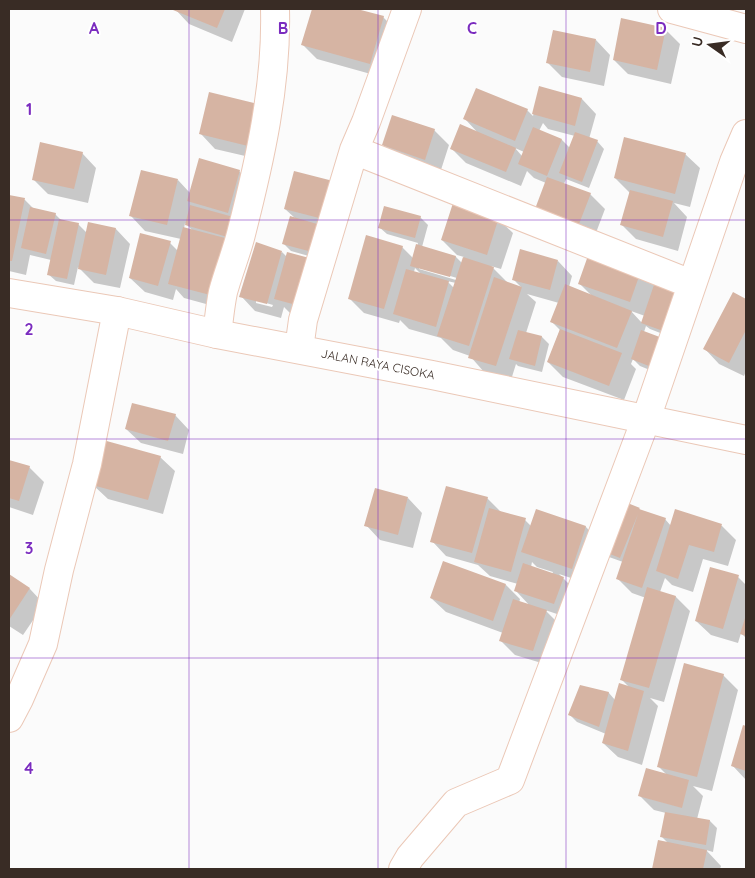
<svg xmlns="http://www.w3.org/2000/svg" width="755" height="878" viewBox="0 0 755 878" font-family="Quicksand,sans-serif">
  <rect width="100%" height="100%" fill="#fbfbfb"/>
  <path fill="#0003" fill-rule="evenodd" d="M175 9H245L232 42 189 24Z
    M313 9H353L383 17 398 32 385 78 317 59 303 45Z
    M665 29 680 44 671 84 628 74 614 60Z
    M596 40 610 55 604 86 562 77 548 63Z
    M540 88 582 99 596 114 589 139 597 141 604 149 589 188 566 179 564 184 590 194 605 209 594 238 551 223 546 183 534 178 527 171 521 186 466 163 451 148 479 134 465 119 527 110 533 116ZM543 123 548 129 575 136 570 148 562 140 539 131ZM515 148 524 152 522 156Z
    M210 94 262 160 215 149 201 134Z
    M434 130 449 145 440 173 398 159 383 145Z
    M82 153 96 168 88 203 48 194 33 179Z
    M685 154 700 168 690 207 674 203 687 217 678 251 636 239 622 225 630 193 615 178Z
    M239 171 254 186 228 310 184 298 176 289 173 300 145 292 130 278 170 243 178 251 181 239 145 231 131 216 178 180 190 193ZM185 223 193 231 184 229Z
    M337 183 323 260 291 251 284 244 296 219 285 209Z
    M9 196 25 200 34 209 55 214 62 221 78 224 87 233 116 229 130 244 120 288 94 283 78 267 74 285 56 281 48 274 51 260 30 255 26 275 9 271Z
    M420 217 428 225 422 247 456 257 462 263 464 257 457 255 442 240 498 219 513 233 501 269 491 266 509 284 522 288 513 279 558 261 572 276 569 287 592 296 580 284 591 252 656 284 673 338 650 329 646 326 644 332 662 375 640 366 633 359 631 364 636 369 624 400 563 377 548 362 560 330 552 322 559 303 527 294 536 302 526 333 542 337 549 344 542 372 518 366 516 364 511 380 484 372 470 356 453 350 441 338 409 329 400 320 399 323 364 313 349 298 402 247 414 259 418 243 387 234 379 227ZM419 267 457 278 456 280 419 269ZM415 268 421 274 414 272ZM447 281 456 283 454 288ZM631 311 645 316 642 323Z
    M282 252 287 257 315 319 290 313 284 307 281 318 255 311 241 296ZM256 300 273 305 272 307 256 303Z
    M734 294 746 300V371L744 376 719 364 705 349Z
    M175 415 189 430 183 454 141 443 126 429Z
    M160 457 175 471 163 514 108 499 93 485Z
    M9 461 29 467 44 482 33 515 9 507Z
    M408 498 422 513 413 548 380 540 366 525Z
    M487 498 502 513 525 520 531 526 537 511 586 527 600 542 586 583 559 574 577 592 569 618 545 610 561 626 548 665 515 655 501 641 503 633 446 612 431 598 506 585 520 599 519 603 531 607 516 591 518 584 490 576 478 565 446 556 432 541ZM532 562 537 567 553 572 552 574 531 567Z
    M621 502 639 509 642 512 665 519 671 526 676 511 722 526 736 540 728 566 703 559 693 592 672 585 665 578 660 592 676 597 690 611 664 702 650 698 658 706 642 765 618 757 603 743 606 734 577 722 570 715 581 687 609 693 615 700 630 688 622 680 646 598 632 593 618 579 623 562 609 557 602 550Z
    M9 575 30 589 44 604 23 635 9 626Z
    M738 577 746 585V638L741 633 738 643 711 635 696 621Z
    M723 675 738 690 712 791 693 786 703 796 697 819 710 821 717 828 713 852 706 850 721 866 720 869H654L669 844 662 837 666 813 654 810 640 796 668 776 658 766Z
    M744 727 746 728V780L732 765Z"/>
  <path fill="#d6b4a3" d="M174 9H225L217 28 173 10Z
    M312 9H357L384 16 370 64 301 45Z
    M621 18 666 28 657 70 613 60Z
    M553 30 596 39 590 72 546 63Z
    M539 86 582 98 575 126 532 114Z
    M476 88 528 109 515 141 463 119Z
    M209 92 258 104 248 146 199 134Z
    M392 115 435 129 425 160 382 145Z
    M460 124 516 148 506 172 450 149Z
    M533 127 562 139 547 176 518 164Z
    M575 132 598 140 582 182 559 173Z
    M624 137 686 153 675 194 614 178Z
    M40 142 83 152 74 189 32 180Z
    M199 158 240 170 228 213 187 201Z
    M141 170 178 179 167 225 129 216Z
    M294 171 337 182 327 220 284 209Z
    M547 177 591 193 579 224 535 209Z
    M630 190 673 201 663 237 620 225Z
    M9 195 25 198 12 261H9Z
    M453 203 499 217 487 255 441 240Z
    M190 205 237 218 231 238 185 225Z
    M384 206 421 216 415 238 378 228Z
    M30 207 56 213 46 254 21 248Z
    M290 216 324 226 316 253 282 244Z
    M59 219 79 223 67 279 47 275Z
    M88 222 116 228 106 275 78 269Z
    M183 227 229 239 214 296 168 284Z
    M140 233 171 241 158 286 129 278Z
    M366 235 403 246 384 309 348 299Z
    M256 242 282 251 267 304 239 297Z
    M416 244 456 256 450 277 410 266Z
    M520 249 558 260 550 290 512 280Z
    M590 250 642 268 630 302 578 284Z
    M287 252 313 259 300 306 274 299Z
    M463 257 494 267 469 346 437 336Z
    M406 269 449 281 436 327 393 314Z
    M494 277 522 287 496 366 468 358Z
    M656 279 681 288 666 332 641 323Z
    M565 284 632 311 617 348 550 322Z
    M733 292 746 299V330L729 363 703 349Z
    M560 329 622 353 609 386 547 362Z
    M518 330 542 336 535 366 509 359Z
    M641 330 665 339 654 368 631 359Z
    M132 403 176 414 168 441 125 429Z
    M103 440 161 456 148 500 92 485Z
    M9 460 30 466 19 501 9 498Z
    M446 486 488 497 472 553 430 542Z
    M375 488 408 497 398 535 364 526Z
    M620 500 640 508 639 509 666 518 642 588 616 579 638 514 620 558 600 550Z
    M489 508 526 518 511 572 474 562Z
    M536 509 586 526 572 569 521 552Z
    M675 509 722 524 714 552 689 545 678 579 656 571Z
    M443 561 506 584 493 621 430 598Z
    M523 563 564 577 554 604 514 591Z
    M710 567 739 575 723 629 695 621Z
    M9 574 30 588 9 620Z
    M647 587 676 596 649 688 620 680Z
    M513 599 547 610 533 651 499 641Z
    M746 615V636L740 634Z
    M684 663 724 674 697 777 657 767Z
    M619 683 644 691 628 751 602 743Z
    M580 685 609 692 599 727 568 715Z
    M743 725 746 726V771L731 766Z
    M646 768 689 780 682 808 638 796Z
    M665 812 710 820 706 845 660 837Z
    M658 840 707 850 703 869H652Z"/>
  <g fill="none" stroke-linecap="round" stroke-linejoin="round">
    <g stroke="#ebc8b7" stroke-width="30">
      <path id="minor" d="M672 9 746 29
        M354 150 691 284
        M217 334C219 320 220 306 223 292 228 273 236 254 241 234 260 160 277 85 275 9
        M299 349 303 320 354 150 366 122 407 9
        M9 718 19 699 43 644 59 570 87 464 117 311
        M403 869 410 857 456 803 510 780 646 419 734 162 746 134"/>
    </g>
    <g stroke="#ebc8b7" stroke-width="30">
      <path id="tertiary" d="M9 293 117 311 217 334 432 375 746 440"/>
    </g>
    <use href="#minor" stroke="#fff" stroke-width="28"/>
    <use href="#tertiary" stroke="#fff" stroke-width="28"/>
  </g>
  <path fill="none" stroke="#7b2cbf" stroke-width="1" stroke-opacity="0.55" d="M189 9V869M378 9V869M566 9V869M9 220H746M9 439H746M9 658H746"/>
  <g text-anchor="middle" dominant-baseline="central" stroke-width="4" stroke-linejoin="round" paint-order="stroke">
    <g font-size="12" fill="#392c25" stroke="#fff">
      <text transform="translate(378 364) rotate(11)">JALAN RAYA CISOKA</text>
    </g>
  </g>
  <g font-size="16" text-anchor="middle" font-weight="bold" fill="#7b2cbf" stroke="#fff" stroke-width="4" stroke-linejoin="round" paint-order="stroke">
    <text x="94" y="34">A</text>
    <text x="283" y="34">B</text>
    <text x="472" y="34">C</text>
    <text x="661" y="34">D</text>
    <text x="29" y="115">1</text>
    <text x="29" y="335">2</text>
    <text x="29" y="554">3</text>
    <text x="29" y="774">4</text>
  </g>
  <rect width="755" height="878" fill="none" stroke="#392c25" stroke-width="20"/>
  <g transform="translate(710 45) rotate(284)" stroke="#ffffff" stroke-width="4" paint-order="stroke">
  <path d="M0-4L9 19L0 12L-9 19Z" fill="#392c25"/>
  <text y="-8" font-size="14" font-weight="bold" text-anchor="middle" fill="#392c25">U</text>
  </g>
</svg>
